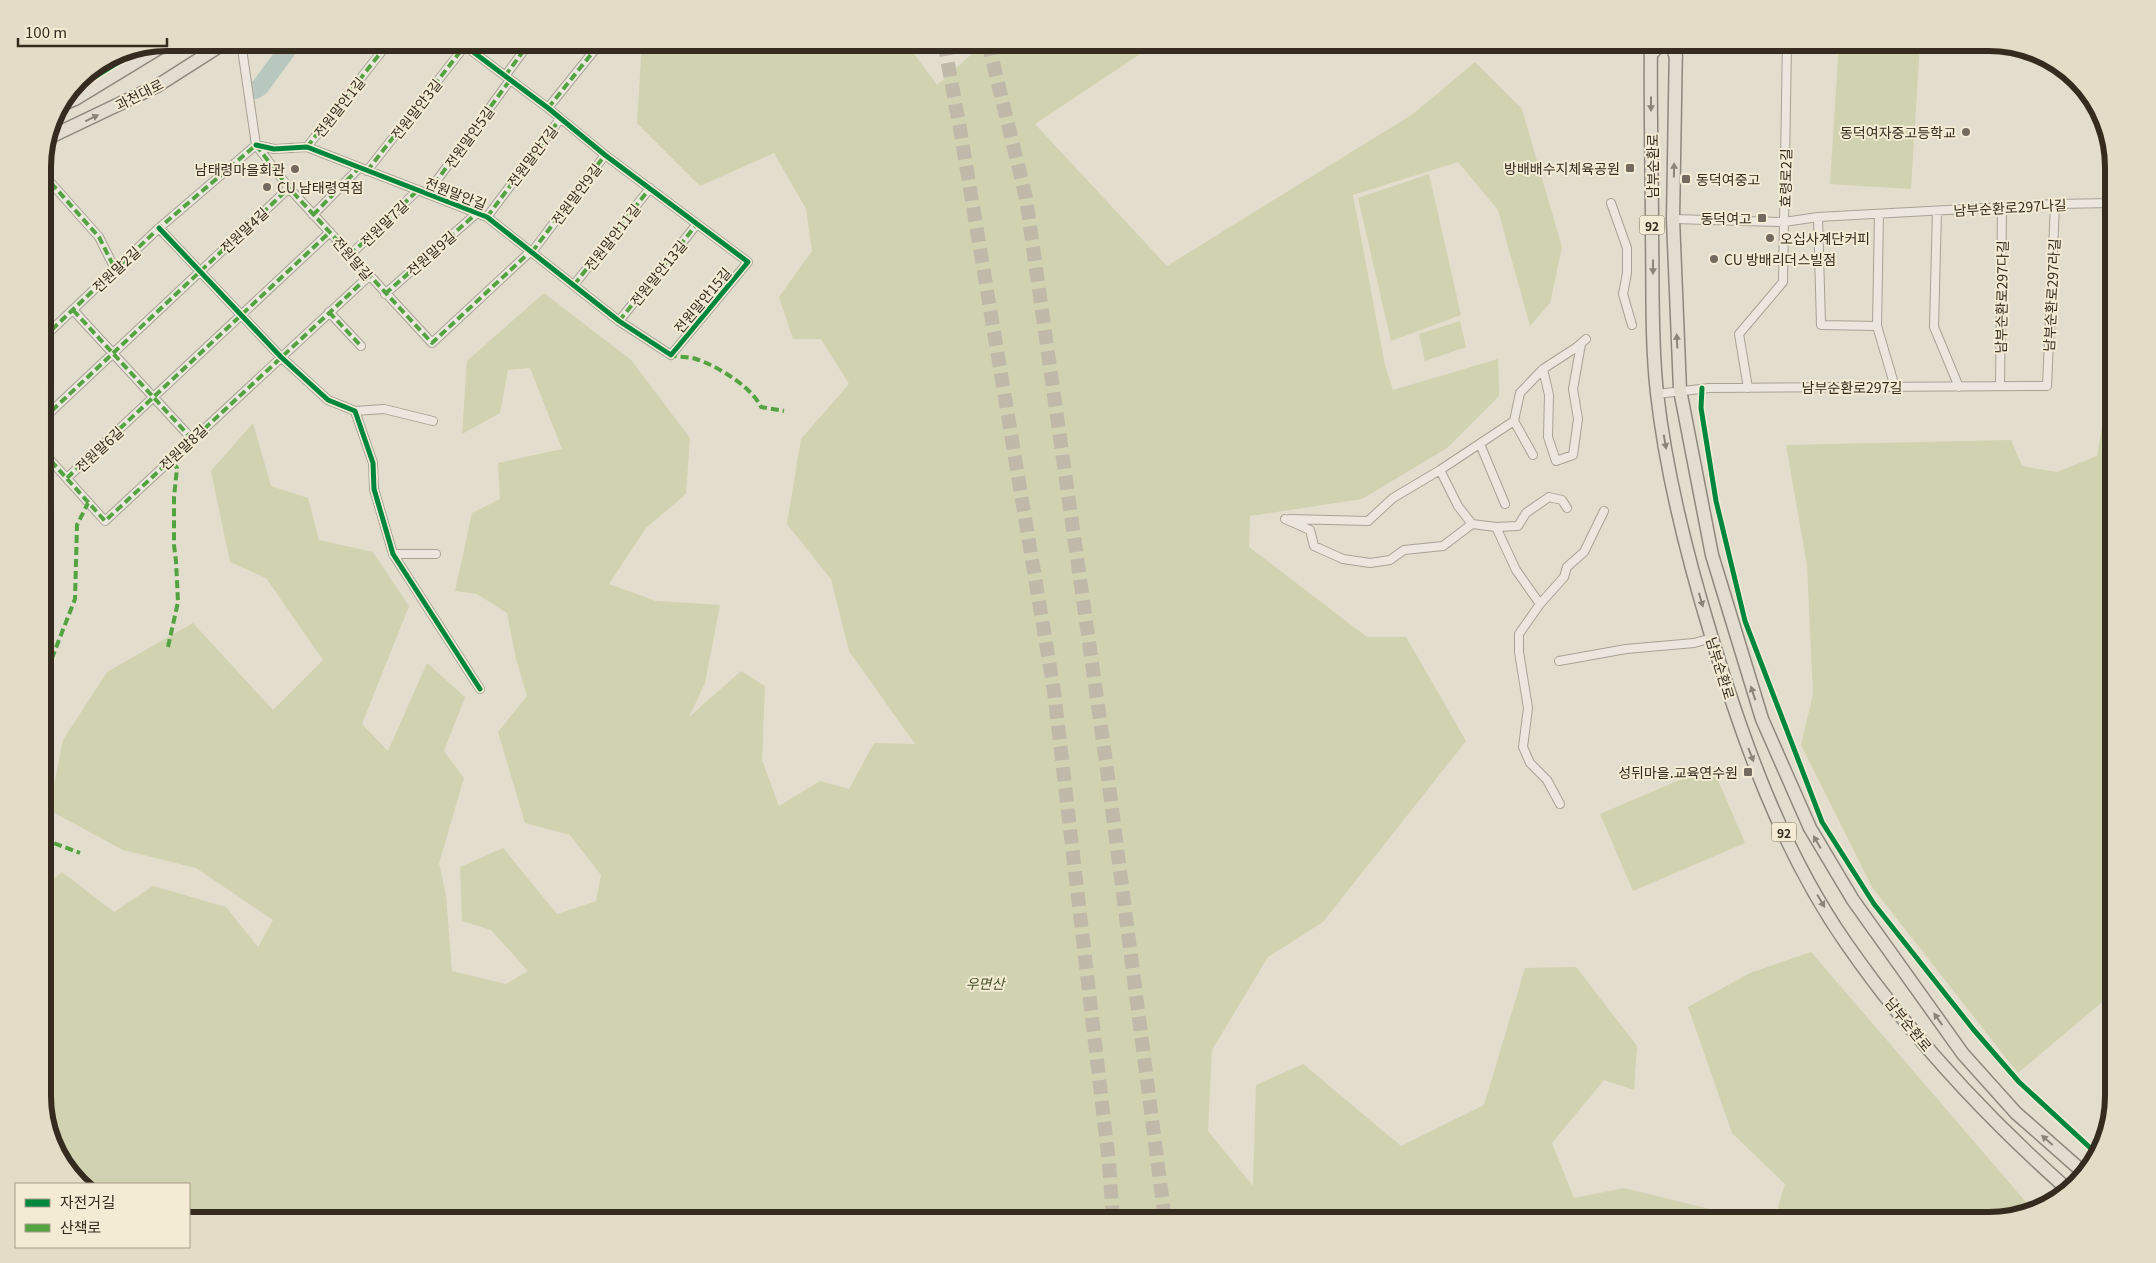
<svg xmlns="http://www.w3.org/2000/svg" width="2156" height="1263" viewBox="0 0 2156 1263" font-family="Georgia,'Noto Sans KR',serif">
  <rect width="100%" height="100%" fill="#e3ddcd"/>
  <path fill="#d1d2b0" d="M642 43H906L937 85 984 43H1157L1035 124 1167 266 1413 114 1475 62 1522 109 1562 247 1550 303 1530 326 1498 210 1458 162 1353 195 1385 365 1393 390 1498 359 1499 396 1447 448 1362 499 1250 516 1249 547 1367 637H1406L1466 741 1323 922 1268 957 1212 1050 1208 1131 1253 1186 1256 1085 1303 1064 1401 1146 1484 1105 1525 968 1576 967 1637 1046 1634 1090 1604 1080 1552 1143 1574 1198 1624 1188 1755 1220H189V1184H85L59 1158 43 1104V888L62 872 114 912 153 886 226 907 258 947 273 920 196 868 123 850 49 810 63 740 107 672 193 623 273 710 323 660 266 578 230 562 211 471 253 423 271 486 308 498 319 540 373 552 409 606 362 724 388 751 427 663 465 697 444 751 464 778 439 863 446 895 452 971 506 984 528 971 491 930 462 921 460 867 503 848 557 914 596 901 601 875 570 835 525 823 498 732 527 696 516 659 507 613 477 594 455 591 472 513 500 499 498 463 562 449 530 368 508 370 500 413 462 434 467 361 544 293 631 360 690 438 686 494 646 528 609 584 656 601 720 605 705 683 689 717 741 671 765 686 762 760 779 806 820 781 849 789 874 743 915 744 849 651 831 579 787 524 801 439 849 384 821 339H793L779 297 812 251 806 209 774 153 700 186 637 123Z
    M1839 43H1920L1911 189 1830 184Z
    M1429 174 1461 315 1391 341 1358 198Z
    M1460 321 1466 347 1425 361 1419 334Z
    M2113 364V993L2018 1073 1872 887 1801 745 1813 694 1807 565 1786 445 2011 440 2022 466 2057 472 2097 456Z
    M1712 766 1745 843 1633 891 1600 814Z
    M1811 952 2032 1209 1989 1220H1774L1785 1184 1732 1133 1688 1007 1750 973Z"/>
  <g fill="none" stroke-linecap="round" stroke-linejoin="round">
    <path stroke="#b8c8be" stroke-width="18" d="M255 90 260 87 293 42"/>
    <path stroke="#c0b9aa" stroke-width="14" stroke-dasharray="14 7" stroke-linecap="butt" d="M944 42 960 129 1054 691 1109 1163 1113 1220
      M988 42 1026 198 1106 762 1165 1220"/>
    <g stroke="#a8a296" stroke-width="10">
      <path id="street" d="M241 42 256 145 289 188 432 343 531 251
        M505 76 530 42
        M548 108 601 42
        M256 145 274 149 307 147 487 217 619 321 671 355 748 262 605 155 548 108 460 42
        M307 147 389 42
        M367 171 468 42
        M43 174 99 237 115 269
        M427 194 510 80
        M1611 203 1627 248V273L1623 294 1632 325
        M1937 211 1934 327 1959 387
        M1879 214 1877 326 1895 387
        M313 215 359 168
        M487 217 560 119
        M1818 217 1821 325 1877 326
        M1673 219 1784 222 1818 217 2055 204 2113 203
        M159 228 281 357 328 400 355 411 373 463 374 489 393 554 480 689
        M532 252 605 155
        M350 255 418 190
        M574 285 650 188
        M385 294 477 213
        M73 310 192 439
        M329 312 361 346
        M619 321 697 224
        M43 338 159 228 256 145
        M1543 369 1549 395 1548 437 1556 461 1573 455 1578 419 1573 389 1581 344
        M2000 386 2002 207
        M1748 388 1739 334 1783 282 1787 42
        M1657 394 1709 388 2047 386 2055 204
        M355 411 384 409 433 421
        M43 419 289 188
        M1514 421 1520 393 1543 369 1577 347 1586 339
        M1480 444 1505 504
        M43 452 105 521 369 276
        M1533 455 1514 421 1440 470 1458 506 1472 524 1496 527 1516 570 1540 604
        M67 478 330 232
        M1285 519 1310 530 1314 546 1343 559 1370 563 1390 560 1404 550 1443 546 1472 524
        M1290 519 1368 521 1393 498 1440 470
        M1496 527 1518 526 1526 513 1549 497 1562 500 1567 508
        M393 554H436
        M1559 661 1626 649 1694 643 1712 638
        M1560 804 1547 780 1530 763 1523 747 1528 708 1519 652V634L1540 604 1564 577 1567 567 1584 552 1604 511"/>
    </g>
    <g stroke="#989186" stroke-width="14">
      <path id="secondary" d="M1651 55 1662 43 1670 45 1676 57"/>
    </g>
    <g stroke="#8e877d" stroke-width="15">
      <path id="primary" d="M1651 42C1650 106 1652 170 1652 234 1653 286 1651 340 1657 393 1666 474 1687 556 1711 635 1743 741 1782 851 1846 943 1909 1034 1984 1115 2066 1188
        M1676 42 1673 219 1680 390 1712 555 1762 719 1810 828 1853 900 1963 1054 2016 1113 2083 1172
        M63 104 75 99 167 43
        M48 138 157 86 226 42"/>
    </g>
    <use href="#street" stroke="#ece7de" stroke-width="8"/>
    <use href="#secondary" stroke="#ece7de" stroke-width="11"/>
    <use href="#primary" stroke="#e3ddd0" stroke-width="12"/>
    <path stroke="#53a441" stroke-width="4" stroke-dasharray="8 4" stroke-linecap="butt" d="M505 76 530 42
      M548 108 601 42
      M256 145 289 188 432 343 531 251
      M307 147 389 42
      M367 171 467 43
      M43 174 99 237 115 269
      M427 194 510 80
      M313 215 359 168
      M487 217 560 119
      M532 252 605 155
      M350 255 418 190
      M574 285 650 188
      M385 294 477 213
      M73 310 192 439
      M329 312 361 346
      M619 321 697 224
      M43 338 159 228 256 145
      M669 354C677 358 687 356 696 359 717 366 751 386 761 407L784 411
      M43 419 289 188
      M43 452 105 521 369 276
      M67 478 330 232
      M168 647 178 602 176 561 174 545V497L177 468 170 459
      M43 681 75 599 77 525 88 503
      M43 839 80 853"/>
    <g stroke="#f3ebd4" stroke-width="8">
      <path id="cycleway" d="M74 87 90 80 143 47
        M256 145 274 149 307 147 487 217 619 321 671 355 748 262 605 155 548 108 460 42
        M159 228 281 357 328 400 355 411 373 463 374 489 393 554 480 689
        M1702 388 1701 408 1716 501 1745 621 1822 822 1874 904 1973 1029 2019 1082 2098 1155"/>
    </g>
    <use href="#cycleway" stroke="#00873e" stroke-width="5"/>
  </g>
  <defs><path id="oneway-solid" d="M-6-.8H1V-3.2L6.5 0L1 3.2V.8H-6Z" transform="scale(1.25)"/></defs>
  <g fill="#8c8478">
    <use href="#oneway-solid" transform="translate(1651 104) rotate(90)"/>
    <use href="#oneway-solid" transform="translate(92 118) rotate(-26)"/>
    <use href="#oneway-solid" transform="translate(1674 170) rotate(-89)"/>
    <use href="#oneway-solid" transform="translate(1653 267) rotate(90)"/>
    <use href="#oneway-solid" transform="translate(1677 341) rotate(-93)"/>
    <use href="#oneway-solid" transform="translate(1665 442) rotate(80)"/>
    <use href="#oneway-solid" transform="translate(1701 600) rotate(74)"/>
    <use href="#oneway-solid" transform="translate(1753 693) rotate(-108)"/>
    <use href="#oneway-solid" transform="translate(1751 755) rotate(69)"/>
    <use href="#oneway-solid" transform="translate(1817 842) rotate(-120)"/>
    <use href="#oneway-solid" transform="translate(1821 901) rotate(59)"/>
    <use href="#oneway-solid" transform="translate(1938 1019) rotate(-125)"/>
    <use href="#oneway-solid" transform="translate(2047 1140) rotate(-139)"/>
  </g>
  <g fill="#73695c" stroke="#f3ebd4" stroke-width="2">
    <circle cx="1966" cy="132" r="5"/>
    <rect x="1625" y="163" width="10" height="10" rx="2.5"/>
    <circle cx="295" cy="169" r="5"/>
    <rect x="1681" y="174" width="10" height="10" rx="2.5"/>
    <circle cx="267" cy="187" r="5"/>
    <rect x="1757" y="213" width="10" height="10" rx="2.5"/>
    <circle cx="1770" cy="238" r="5"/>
    <circle cx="1714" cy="259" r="5"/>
    <rect x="1743" y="767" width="10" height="10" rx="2.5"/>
  </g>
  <g text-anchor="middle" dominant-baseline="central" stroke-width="4" stroke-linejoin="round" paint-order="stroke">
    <g fill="#f3ebd4" stroke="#6f6555" stroke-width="1">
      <rect x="1639.5" y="215.5" width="25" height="19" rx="4"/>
      <rect x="1771.5" y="822.5" width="25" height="19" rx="4"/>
    </g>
    <g font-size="12" font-weight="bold" fill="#362b1f">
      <text x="1652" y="225">92</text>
      <text x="1784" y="832">92</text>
    </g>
    <g font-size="14" fill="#362b1f" stroke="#f3ebd4">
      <text transform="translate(139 94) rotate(-27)">과천대로</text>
      <text transform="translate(339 107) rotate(-52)">전원말안1길</text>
      <text transform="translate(416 109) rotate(-52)">전원말안3길</text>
      <text transform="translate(469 137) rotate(-54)">전원말안5길</text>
      <text transform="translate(532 156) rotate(-53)">전원말안7길</text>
      <text transform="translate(1652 166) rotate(-90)">남부순환로</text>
      <text transform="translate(1785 178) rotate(-89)">효령로2길</text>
      <text transform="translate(456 193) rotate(21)">전원말안길</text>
      <text transform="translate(576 194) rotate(-53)">전원말안9길</text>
      <text transform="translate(2010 207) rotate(-3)">남부순환로297나길</text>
      <text transform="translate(384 223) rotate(-44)">전원말7길</text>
      <text transform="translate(244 230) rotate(-43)">전원말4길</text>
      <text transform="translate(612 237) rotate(-52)">전원말안11길</text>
      <text transform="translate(431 253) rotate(-41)">전원말9길</text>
      <text transform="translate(353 258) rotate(49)">전원말길</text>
      <text transform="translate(116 269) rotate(-43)">전원말2길</text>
      <text transform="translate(658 273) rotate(-51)">전원말안13길</text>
      <text transform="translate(2051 295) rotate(-87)">남부순환로297라길</text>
      <text transform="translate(2001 297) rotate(-89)">남부순환로297다길</text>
      <text transform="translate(702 300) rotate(-50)">전원말안15길</text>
      <text x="1852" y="387">남부순환로297길</text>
      <text transform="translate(183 447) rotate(-43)">전원말8길</text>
      <text transform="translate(99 449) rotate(-43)">전원말6길</text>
      <text transform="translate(1721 668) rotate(73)">남부순환로</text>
      <text transform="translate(1909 1024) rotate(51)">남부순환로</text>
    </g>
    <g font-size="14" fill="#362b1f" stroke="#f3ebd4" text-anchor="end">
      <text x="1956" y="132">동덕여자중고등학교</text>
      <text x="1620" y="168">방배배수지체육공원</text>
      <text x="285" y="169">남태령마을회관</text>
      <text x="1696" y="179" text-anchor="start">동덕여중고</text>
      <text x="277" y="187" text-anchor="start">CU 남태령역점</text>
      <text x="1752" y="218">동덕여고</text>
      <text x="1780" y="238" text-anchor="start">오십사계단커피</text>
      <text x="1724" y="259" text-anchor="start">CU 방배리더스빌점</text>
      <text x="1738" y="772">성뒤마을.교육연수원</text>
    </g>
    <g font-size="14" font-style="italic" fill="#455127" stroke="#f3ebd4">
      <text x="985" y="983">우면산</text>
    </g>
  </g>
  <path d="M0 0H2156V1263H0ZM167 51H1989A116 116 0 0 1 2105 167V1096A116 116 0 0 1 1989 1212H167A116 116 0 0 1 51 1096V167A116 116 0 0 1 167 51Z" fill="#e4dcc6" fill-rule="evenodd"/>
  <path fill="none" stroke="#362b1f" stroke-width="6" d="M167 51H1989A116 116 0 0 1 2105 167V1096A116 116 0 0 1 1989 1212H167A116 116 0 0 1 51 1096V167A116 116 0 0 1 167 51Z"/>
  <rect x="15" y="1183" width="175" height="65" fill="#f3ebd4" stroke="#a79e8c"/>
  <rect x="25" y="1199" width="25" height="8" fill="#00873e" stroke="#a79e8c"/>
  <text x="60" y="1208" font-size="15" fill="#362b1f">자전거길</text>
  <rect x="25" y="1224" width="25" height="8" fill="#53a441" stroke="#a79e8c"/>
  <text x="60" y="1233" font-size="15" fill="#362b1f">산책로</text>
  <path d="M18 38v8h149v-8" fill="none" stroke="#362b1f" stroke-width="2.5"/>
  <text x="25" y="38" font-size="15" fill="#362b1f" stroke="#f3ebd4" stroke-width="4" paint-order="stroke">100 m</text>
</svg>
